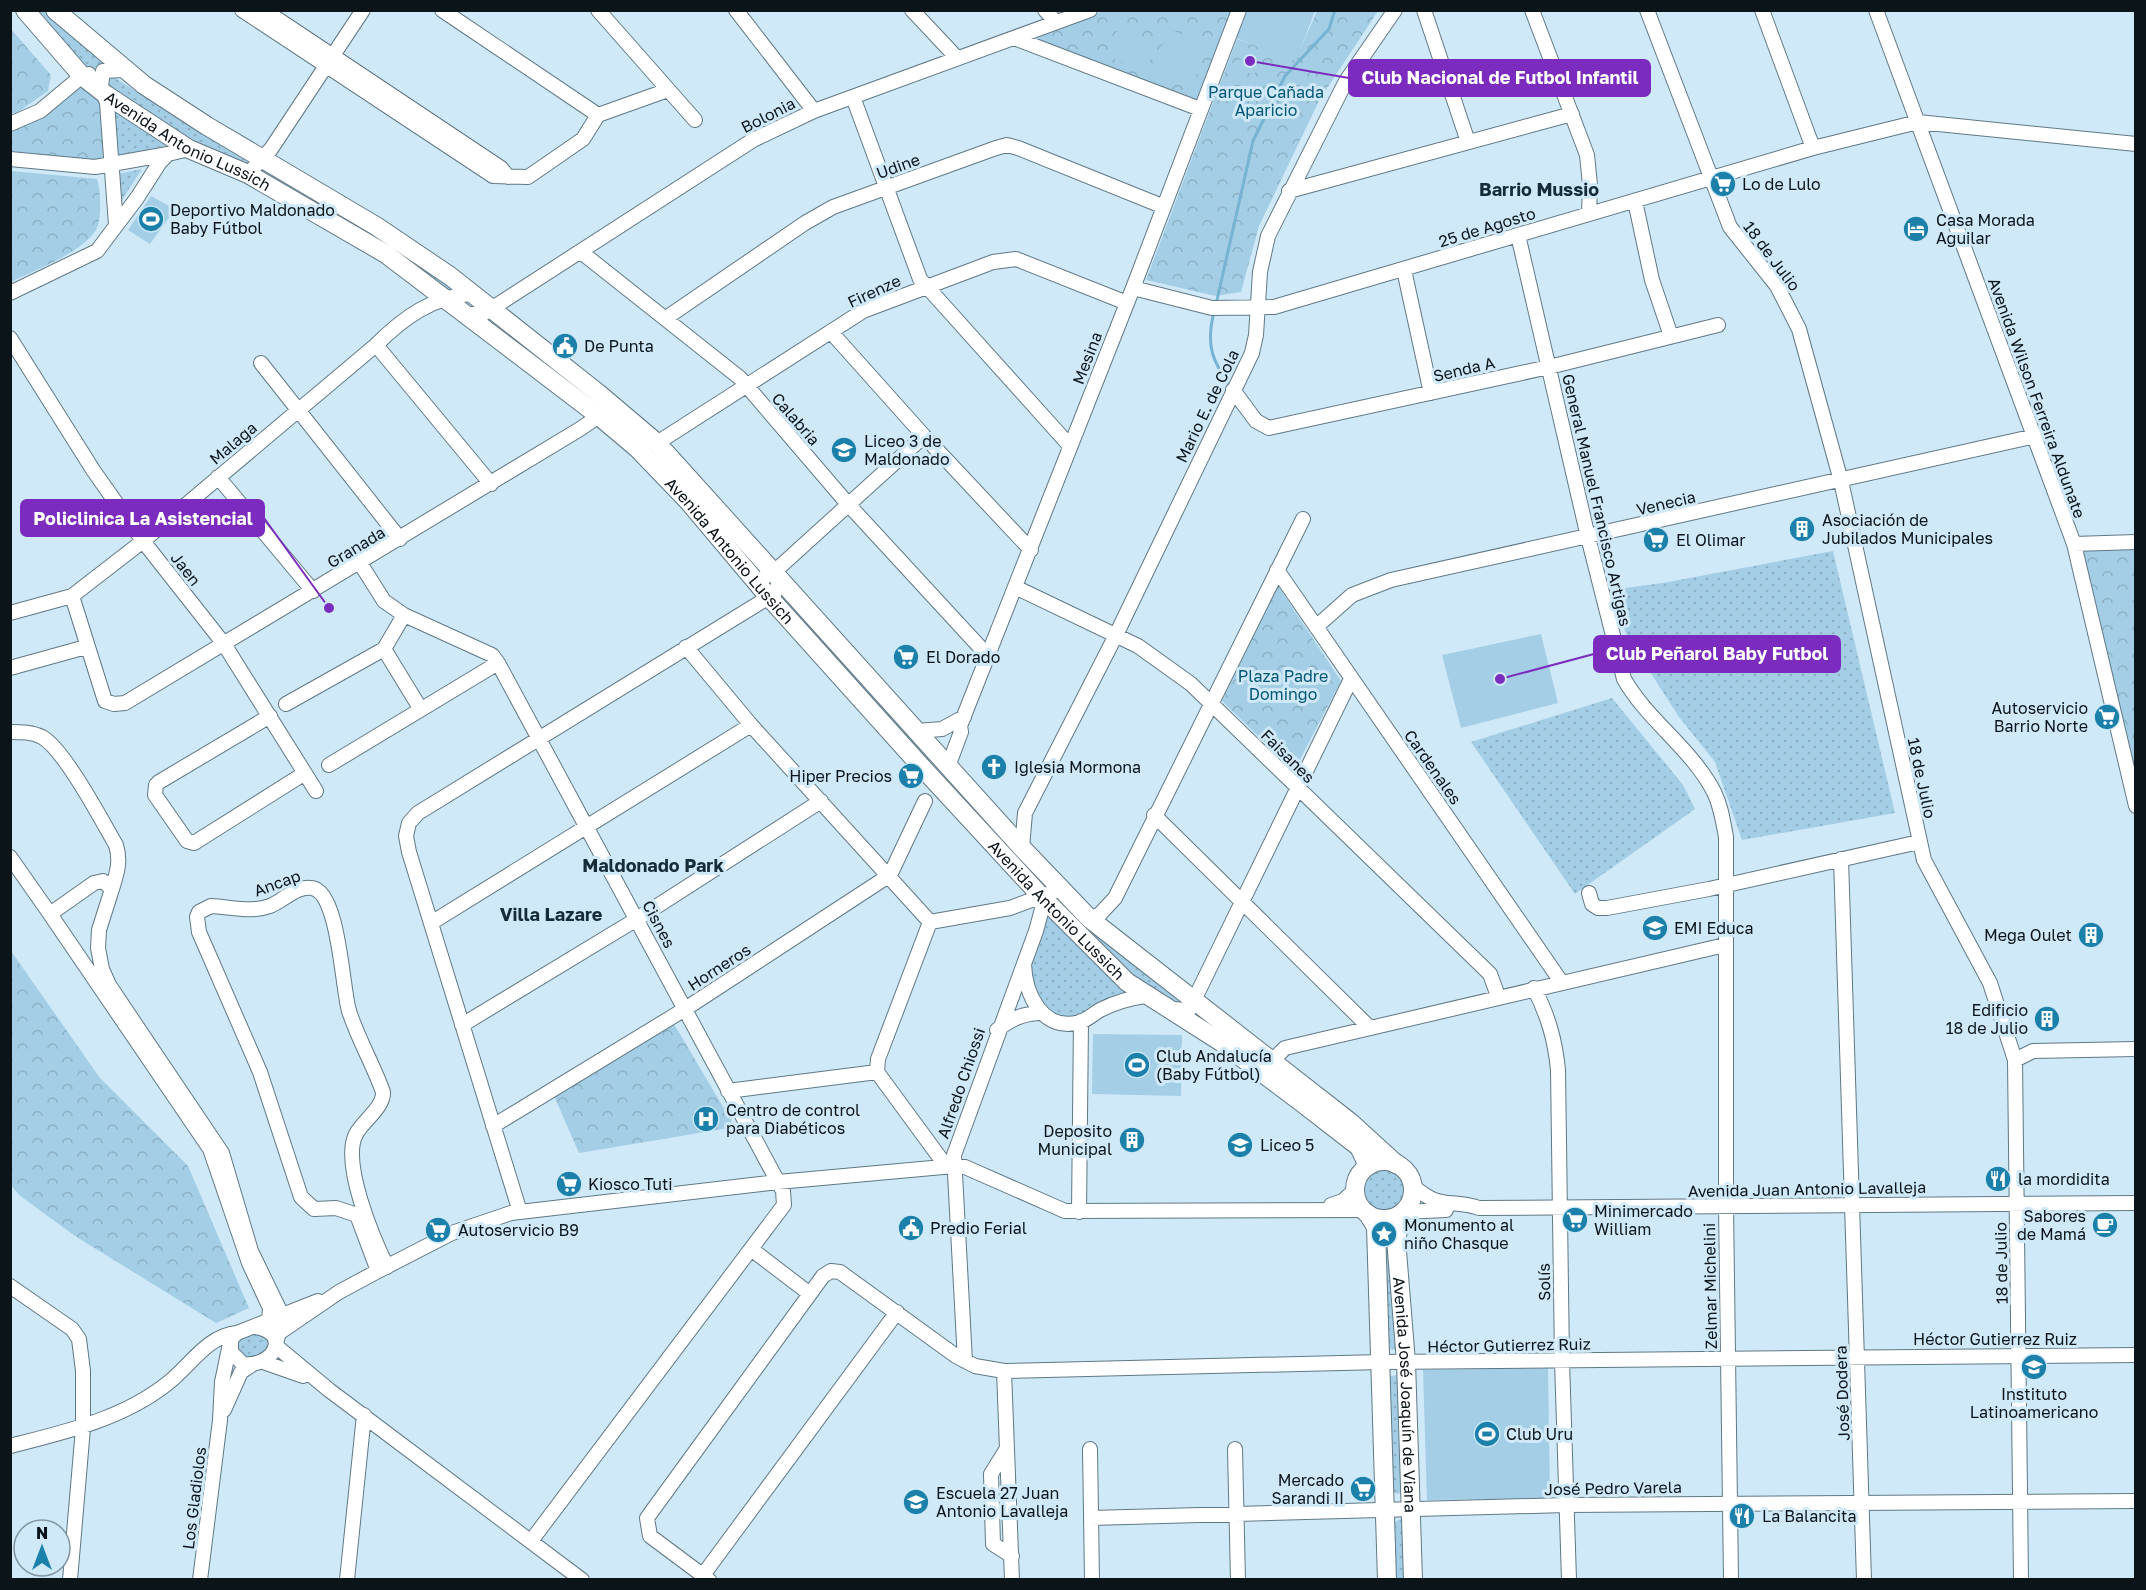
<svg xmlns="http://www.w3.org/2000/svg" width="2146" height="1590" viewBox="0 0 2146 1590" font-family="'Golos Text',sans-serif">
  <defs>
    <pattern id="grass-dots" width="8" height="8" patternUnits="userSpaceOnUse" patternTransform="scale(1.5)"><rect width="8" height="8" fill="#a4cee5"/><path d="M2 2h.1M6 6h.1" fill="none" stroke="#8cb0c4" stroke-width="1.8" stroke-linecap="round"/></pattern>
    <pattern id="forest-crowns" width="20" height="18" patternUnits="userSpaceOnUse" patternTransform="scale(1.5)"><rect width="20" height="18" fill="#a4cee5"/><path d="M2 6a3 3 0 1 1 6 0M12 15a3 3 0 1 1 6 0" fill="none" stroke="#8cb0c4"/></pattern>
  </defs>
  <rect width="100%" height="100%" fill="#cfe9f8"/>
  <path fill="url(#grass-dots)" d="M31 11H49L112 67 82 70Z
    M114 77 186 124 212 134 252 159 249 164 242 165 199 148 106 87 107 79Z
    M113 106 170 145 115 157Z
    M260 167 347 213 457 291H449L259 174Z
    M142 169 120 203 117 174Z
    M1833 551 1895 813 1742 840 1715 762 1679 717 1627 636 1610 590 1663 583Z
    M781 593 932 759 929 765 778 596Z
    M1612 698 1683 785 1695 809 1575 894 1471 742Z
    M1054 897H1057L1188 1003 1184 1007 1144 987Z
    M1048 913 1130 992 1077 1016 1060 1017 1046 1009 1032 988 1031 965Z
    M1365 1191a22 22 0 1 1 44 0a22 22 0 1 1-44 0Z
    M1381 1225H1394L1396 1350 1387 1349Z
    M255 1332 270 1340 269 1349 261 1355 246 1359 238 1355 236 1342 239 1337Z
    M1396 1375 1399 1377 1403 1491 1398 1494 1392 1491 1389 1377Z
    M1401 1519 1404 1521 1408 1579H1393L1392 1523Z"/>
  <path fill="url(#forest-crowns)" d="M1104 11H1231L1197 102 1031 37Z
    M1317 11H1378L1320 99 1259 226 1241 292 1216 296 1146 280 1237 39 1296 59Z
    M10 28 51 75 48 91 18 112 11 114Z
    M80 85 100 98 107 158 98 161 11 151 10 132 46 113Z
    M11 171 97 179C101 191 102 219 96 230 82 253 34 270 11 282Z
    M2082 549H2135V780Z
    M1278 586 1341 681 1294 771 1222 701Z
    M11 951 100 1078 188 1166 249 1308 216 1323 75 1236 19 1195 11 1185Z
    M674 1024 735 1127 579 1153 554 1096Z"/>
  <path fill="#a4cee5" d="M1246 11H1315L1296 61 1236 38Z
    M1118 29 1156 45 1145 72 1107 56Z
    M1168 29 1208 44 1191 89 1151 74Z
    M1246 47 1263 54 1254 75 1237 68Z
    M151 196 175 209 150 244 128 230Z
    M1541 634 1558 703 1461 728 1442 655Z
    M1093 1034 1182 1035 1181 1096 1092 1094Z
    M1548 1368 1550 1498 1427 1500 1423 1370Z"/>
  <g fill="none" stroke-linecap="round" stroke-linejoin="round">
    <path stroke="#77b3d2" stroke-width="3" d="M1217 300 1253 141 1285 76 1329 29 1335 10
      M1213 316C1206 346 1213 362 1230 386"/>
    <g stroke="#607885" stroke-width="16">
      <path id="minor" d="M242 10 493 176 528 177 583 139 598 115 668 90
        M264 10 501 168 508 177
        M442 10 598 115
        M598 10 695 120
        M736 10 814 111
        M912 10 957 58
        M1045 10 1056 22
        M1424 10 1468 142
        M1532 10 1587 155 1590 185 1589 214
        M1647 10 1730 227 1777 286 1799 329 1841 481 1924 860 1990 983 2015 1060 2021 1580
        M1762 10 1813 148
        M1876 10 2074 544 2136 806
        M1014 38 1200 109
        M853 97 920 279 1070 446
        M10 124 40 111 82 76 89 74
        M10 159 95 167 168 154
        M248 174 271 149 363 10
        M1289 191 1572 114
        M1635 201 1652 280 1671 336
        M116 225 107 103 101 86 103 71 124 70
        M1518 235 1588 537 1624 679C1648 721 1692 749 1714 792 1721 806 1723 821 1726 837V1206L1731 1580
        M581 252 740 378 847 503 989 657
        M1404 270 1431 393
        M1133 288 1212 308 1274 307 1813 148 1918 122 2136 144
        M10 293 97 251 137 198 160 162 168 154 189 149
        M466 314H483L491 309 753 140 814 111 1090 10
        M666 318 805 223 833 207 996 148 1007 145 1018 148 1162 206
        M831 332 924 436 1031 550
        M10 338 93 470 143 541 224 644 316 791
        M376 345 491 484
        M261 363 400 539
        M1233 390 1256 421 1269 428 1549 367 1718 325
        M657 443 863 311 993 262 1016 259 1127 303
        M218 477 313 591
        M2074 544 2136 542
        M360 563 384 601 404 615 492 655 498 663 778 1182 783 1191 784 1205 531 1541
        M1277 570 1562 983
        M759 585 767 574 774 572 924 436
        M1015 587 1138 646 1191 684 1490 974 1498 996
        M72 596 105 701 114 704 125 703 580 429 599 416 600 408
        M10 613 72 596 143 541 376 345C403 318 433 296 472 294
        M1316 627 1352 595 1391 580 2035 436
        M686 647 751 725 930 922 1010 908 1061 889
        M384 649 420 708
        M10 668 86 647
        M286 704 384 649 404 615
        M270 716 159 782 156 785 155 795 187 841 194 843 305 773
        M917 731 942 729 964 717
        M10 732C22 732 32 732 42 737 64 749 102 821 116 845 121 861 117 873 112 889
        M949 764 961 732 960 726 1133 288 1239 10
        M329 765 498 663
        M1154 815 1369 1027
        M1022 848 1025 813 1116 635 1252 353 1256 335 1260 272 1268 236 1346 81 1395 10
        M10 857 50 914
        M1841 859 1864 1580
        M1589 893 1592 904 1598 908H1607L1709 889 1919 842
        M1090 919 1100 914 1115 898 1303 519
        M930 922 878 1059 877 1072 946 1166
        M431 923 751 725
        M1024 964C1025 993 1042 1033 1080 1022 1087 1020 1093 1014 1100 1010 1114 1003 1130 998 1145 996
        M1534 988C1548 1016 1555 1039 1558 1070L1562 1361 1569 1580
        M1171 1009 1189 1010 1198 992 1351 679
        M462 1025 637 919 821 801
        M997 1030C1011 1019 1022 1014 1039 1013
        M2015 1060 2033 1051 2136 1049
        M1272 1061 1285 1048 1725 945
        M728 1091 877 1072
        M493 1126 685 1009 890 875 925 801
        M1413 1186C1442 1211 1448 1198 1479 1208L2136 1203
        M1331 1205 1343 1201 1356 1189
        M520 1212 409 852 406 836 409 823 418 813 774 594 781 579
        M1079 1212 1081 1021
        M1403 1212 1446 1210
        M751 1249 810 1294
        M378 1271 357 1215 336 1208 314 1209 301 1197 260 1072 199 932 197 917 199 912 211 906C231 907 251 913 270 906 283 901 297 885 312 888 339 892 342 987 349 1011 358 1039 373 1064 383 1092 384 1107 363 1121 356 1134 341 1163 373 1238 387 1267
        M10 1286 72 1329 79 1339 83 1371V1428L70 1580
        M269 1321 270 1308 249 1263 210 1149 50 914 94 883 103 881 112 889 99 930 98 948 102 969 109 985 222 1153 251 1251 282 1315 279 1333
        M256 1327C291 1333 275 1367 243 1364L231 1352V1339L237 1333 318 1301
        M276 1343 279 1333 339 1292 378 1271 452 1233 511 1213 778 1182 954 1166 965 1167 1065 1211 1364 1210
        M276 1346 329 1390 582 1580
        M965 1361 954 1155 1036 931 1042 909 1040 895
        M263 1362 303 1376
        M1004 1371 1012 1580
        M224 1410 241 1372 253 1364
        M10 1446C65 1432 123 1419 168 1383 191 1365 207 1336 237 1333
        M1090 1449 1092 1580
        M1235 1449 1238 1580
        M1006 1450 991 1474 993 1544 1012 1556
        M1091 1518 1566 1505 2136 1501
        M703 1575 897 1312
        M200 1580 220 1420 222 1382 231 1339
        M347 1580 364 1415
        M709 1580 650 1536 647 1518 823 1276 831 1271 840 1272 956 1356 975 1366 1004 1371 1382 1362 2136 1355"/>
    </g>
    <g stroke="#607885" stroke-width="20">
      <g id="major">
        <path id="s1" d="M25 10 82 76 105 94 189 149 248 174 386 254 599 416 638 449 688 501 768 596 919 764 1040 895 1127 982 1221 1042 1301 1102 1359 1147 1368 1166"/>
        <path d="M55 10 144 85 207 126 376 226 450 276 598 393 657 443 1022 848 1090 919 1350 1122 1396 1164"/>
        <circle cx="1384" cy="1190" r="29"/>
        <path id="s2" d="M1403 1212 1396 1239 1406 1362 1413 1580"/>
        <path d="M1368 1214 1376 1227 1387 1580"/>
      </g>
    </g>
    <use href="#minor" stroke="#fff" stroke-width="14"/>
    <use href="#major" stroke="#fff" stroke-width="18"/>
  </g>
  <defs>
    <g id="supermarket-disc" transform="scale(1.35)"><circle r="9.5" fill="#1b81ab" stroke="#cfe9f8"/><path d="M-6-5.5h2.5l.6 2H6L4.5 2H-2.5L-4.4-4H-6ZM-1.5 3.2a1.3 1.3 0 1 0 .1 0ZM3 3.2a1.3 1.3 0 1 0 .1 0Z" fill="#fff"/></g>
    <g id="stadium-disc" transform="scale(1.35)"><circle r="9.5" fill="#1b81ab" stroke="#cfe9f8"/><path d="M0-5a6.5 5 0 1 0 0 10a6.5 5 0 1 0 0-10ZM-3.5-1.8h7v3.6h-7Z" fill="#fff"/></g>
    <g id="hotel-disc" transform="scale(1.35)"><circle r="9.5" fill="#1b81ab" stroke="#cfe9f8"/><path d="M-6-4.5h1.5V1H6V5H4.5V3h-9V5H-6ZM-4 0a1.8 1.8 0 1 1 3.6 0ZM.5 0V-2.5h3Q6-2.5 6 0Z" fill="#fff"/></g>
    <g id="civic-disc" transform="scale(1.35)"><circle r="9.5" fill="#1b81ab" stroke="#cfe9f8"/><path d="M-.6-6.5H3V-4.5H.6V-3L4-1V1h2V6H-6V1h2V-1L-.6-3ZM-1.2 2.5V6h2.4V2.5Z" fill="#fff"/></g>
    <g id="school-disc" transform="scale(1.35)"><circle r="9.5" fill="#1b81ab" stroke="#cfe9f8"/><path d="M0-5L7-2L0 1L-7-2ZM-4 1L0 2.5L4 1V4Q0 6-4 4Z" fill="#fff"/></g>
    <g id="building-disc" transform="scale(1.35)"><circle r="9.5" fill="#1b81ab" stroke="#cfe9f8"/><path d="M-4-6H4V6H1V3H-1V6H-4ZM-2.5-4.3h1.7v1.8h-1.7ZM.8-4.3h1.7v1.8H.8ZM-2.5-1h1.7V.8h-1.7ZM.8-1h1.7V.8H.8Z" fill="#fff"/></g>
    <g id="church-disc" transform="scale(1.35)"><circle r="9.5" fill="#1b81ab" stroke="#cfe9f8"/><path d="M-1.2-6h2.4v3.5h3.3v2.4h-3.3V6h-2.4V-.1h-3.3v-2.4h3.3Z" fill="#fff"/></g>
    <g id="hospital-disc" transform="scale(1.35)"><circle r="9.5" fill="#1b81ab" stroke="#cfe9f8"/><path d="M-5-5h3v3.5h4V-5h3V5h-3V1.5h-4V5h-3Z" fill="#fff"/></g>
    <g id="restaurant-disc" transform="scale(1.35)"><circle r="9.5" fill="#1b81ab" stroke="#cfe9f8"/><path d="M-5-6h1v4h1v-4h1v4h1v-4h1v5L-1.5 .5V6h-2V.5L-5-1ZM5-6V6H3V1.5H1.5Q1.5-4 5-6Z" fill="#fff"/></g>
    <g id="cafe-disc" transform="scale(1.35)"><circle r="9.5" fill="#1b81ab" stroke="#cfe9f8"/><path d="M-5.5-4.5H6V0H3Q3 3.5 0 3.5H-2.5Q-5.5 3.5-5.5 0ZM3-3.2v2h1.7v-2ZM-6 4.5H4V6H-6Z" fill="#fff"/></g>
    <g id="sight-disc" transform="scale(1.35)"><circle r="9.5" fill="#1b81ab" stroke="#cfe9f8"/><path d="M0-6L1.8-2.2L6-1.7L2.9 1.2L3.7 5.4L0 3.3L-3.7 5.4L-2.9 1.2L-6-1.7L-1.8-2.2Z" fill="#fff"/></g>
  </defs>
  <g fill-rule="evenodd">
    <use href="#supermarket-disc" x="1723" y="184"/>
    <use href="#stadium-disc" x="151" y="219"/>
    <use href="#hotel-disc" x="1916" y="229"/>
    <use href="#civic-disc" x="565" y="346"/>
    <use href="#school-disc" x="844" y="450"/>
    <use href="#building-disc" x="1802" y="529"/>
    <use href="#supermarket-disc" x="1656" y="540"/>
    <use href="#supermarket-disc" x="906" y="657"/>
    <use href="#supermarket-disc" x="2107" y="717"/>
    <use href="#church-disc" x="994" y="767"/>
    <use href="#supermarket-disc" x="911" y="776"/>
    <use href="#school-disc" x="1655" y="928"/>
    <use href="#building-disc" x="2091" y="935"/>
    <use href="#building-disc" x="2047" y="1019"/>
    <use href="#stadium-disc" x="1137" y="1065"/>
    <use href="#hospital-disc" x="706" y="1119"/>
    <use href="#building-disc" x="1132" y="1140"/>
    <use href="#school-disc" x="1240" y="1145"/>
    <use href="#restaurant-disc" x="1998" y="1179"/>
    <use href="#supermarket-disc" x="569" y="1184"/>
    <use href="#supermarket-disc" x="1575" y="1220"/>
    <use href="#cafe-disc" x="2105" y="1225"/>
    <use href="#civic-disc" x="911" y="1228"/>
    <use href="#supermarket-disc" x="438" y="1230"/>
    <use href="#sight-disc" x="1384" y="1234"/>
    <use href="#school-disc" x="2034" y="1367"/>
    <use href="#stadium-disc" x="1487" y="1434"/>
    <use href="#supermarket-disc" x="1363" y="1489"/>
    <use href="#school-disc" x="916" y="1502"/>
    <use href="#restaurant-disc" x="1742" y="1516"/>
  </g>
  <g text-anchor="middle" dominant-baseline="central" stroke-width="6" stroke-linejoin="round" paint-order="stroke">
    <g font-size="16" fill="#035675" stroke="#cfe9f8">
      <text x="1266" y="92">Parque Cañada<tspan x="1266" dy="18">Aparicio</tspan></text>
      <text x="1283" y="676">Plaza Padre<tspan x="1283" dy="18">Domingo</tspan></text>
    </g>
    <g font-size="16" fill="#0b1419" stroke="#cfe9f8">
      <text transform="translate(768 115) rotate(-27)">Bolonia</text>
      <text stroke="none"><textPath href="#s1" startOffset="212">Avenida Antonio Lussich</textPath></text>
      <text transform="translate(898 166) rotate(-20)">Udine</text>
      <text transform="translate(1487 227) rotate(-17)">25 de Agosto</text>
      <text transform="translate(1772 256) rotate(53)">18 de Julio</text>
      <text transform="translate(874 291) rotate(-25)">Firenze</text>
      <text transform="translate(1087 358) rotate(-69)">Mesina</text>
      <text transform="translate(1464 369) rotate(-13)">Senda A</text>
      <text transform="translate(2037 398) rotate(70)">Avenida Wilson Ferreira Aldunate</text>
      <text transform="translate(1207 406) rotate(-64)">Mario E. de Cola</text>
      <text transform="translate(796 419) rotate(49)">Calabria</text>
      <text transform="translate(233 443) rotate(-40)">Malaga</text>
      <text transform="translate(1597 500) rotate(77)">General Manuel Francisco Artigas</text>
      <text transform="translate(1666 503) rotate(-13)">Venecia</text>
      <text transform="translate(356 547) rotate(-31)">Granada</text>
      <text stroke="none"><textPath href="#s1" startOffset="896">Avenida Antonio Lussich</textPath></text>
      <text transform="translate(186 569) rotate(52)">Jaen</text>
      <text transform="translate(1288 756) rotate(45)">Faisanes</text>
      <text transform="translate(1433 767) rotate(55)">Cardenales</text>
      <text transform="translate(1922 778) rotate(78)">18 de Julio</text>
      <text transform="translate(277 883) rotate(-20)">Ancap</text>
      <text stroke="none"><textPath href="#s1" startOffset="1382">Avenida Antonio Lussich</textPath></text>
      <text transform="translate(659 924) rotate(62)">Cisnes</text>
      <text transform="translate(719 967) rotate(-33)">Horneros</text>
      <text transform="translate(961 1083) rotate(-71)">Alfredo Chiossi</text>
      <text transform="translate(1807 1189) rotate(-1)">Avenida Juan Antonio Lavalleja</text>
      <text transform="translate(2001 1263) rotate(-91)">18 de Julio</text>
      <text transform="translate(1544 1282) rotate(-91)">Solís</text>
      <text transform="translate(1710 1286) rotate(-91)">Zelmar Michelini</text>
      <text x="1995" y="1339">Héctor Gutierrez Ruiz</text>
      <text transform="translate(1509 1345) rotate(-1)">Héctor Gutierrez Ruiz</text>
      <text transform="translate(1842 1393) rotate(-92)">José Dodera</text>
      <text stroke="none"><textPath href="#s2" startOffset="184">Avenida José Joaquín de Viana</textPath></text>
      <text transform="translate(1613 1488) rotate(-1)">José Pedro Varela</text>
      <text transform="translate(194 1498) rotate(-83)">Los Gladiolos</text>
    </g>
    <g font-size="16" fill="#0b1419" stroke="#cfe9f8" text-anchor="start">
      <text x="1742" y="184">Lo de Lulo</text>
      <text x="170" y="210">Deportivo Maldonado<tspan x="170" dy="18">Baby Fútbol</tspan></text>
      <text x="1936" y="220">Casa Morada<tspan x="1936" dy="18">Aguilar</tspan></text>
      <text x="584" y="346">De Punta</text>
      <text x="864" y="441">Liceo 3 de<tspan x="864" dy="18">Maldonado</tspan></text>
      <text x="1822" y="520">Asociación de<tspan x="1822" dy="18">Jubilados Municipales</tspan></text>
      <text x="1676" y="540">El Olimar</text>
      <text x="926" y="657">El Dorado</text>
      <text x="2088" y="708" text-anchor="end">Autoservicio<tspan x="2088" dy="18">Barrio Norte</tspan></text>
      <text x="1014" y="767">Iglesia Mormona</text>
      <text x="892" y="776" text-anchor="end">Hiper Precios</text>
      <text x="1674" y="928">EMI Educa</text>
      <text x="2072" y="935" text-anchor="end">Mega Oulet</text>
      <text x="2028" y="1010" text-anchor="end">Edificio<tspan x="2028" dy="18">18 de Julio</tspan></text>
      <text x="1156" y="1056">Club Andalucía<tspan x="1156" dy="18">(Baby Fútbol)</tspan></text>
      <text x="726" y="1110">Centro de control<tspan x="726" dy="18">para Diabéticos</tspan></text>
      <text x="1112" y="1131" text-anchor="end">Deposito<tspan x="1112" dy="18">Municipal</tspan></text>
      <text x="1260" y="1145">Liceo 5</text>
      <text x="2018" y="1179">la mordidita</text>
      <text x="588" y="1184">Kiosco Tuti</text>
      <text x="1594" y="1211">Minimercado<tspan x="1594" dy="18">William</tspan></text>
      <text x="2086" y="1216" text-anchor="end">Sabores<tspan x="2086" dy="18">de Mamá</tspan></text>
      <text x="1404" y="1225">Monumento al<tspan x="1404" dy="18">niño Chasque</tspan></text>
      <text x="930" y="1228">Predio Ferial</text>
      <text x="458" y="1230">Autoservicio B9</text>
      <text x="2034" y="1394" text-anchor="middle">Instituto<tspan x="2034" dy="18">Latinoamericano</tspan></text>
      <text x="1506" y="1434">Club Uru</text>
      <text x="1344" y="1480" text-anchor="end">Mercado<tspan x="1344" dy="18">Sarandi II</tspan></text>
      <text x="936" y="1493">Escuela 27 Juan<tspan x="936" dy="18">Antonio Lavalleja</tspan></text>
      <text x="1762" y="1516">La Balancita</text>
    </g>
    <g font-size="18" font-weight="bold" fill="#162c38" stroke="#cfe9f8">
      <text x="1539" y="189">Barrio Mussio</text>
      <text x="653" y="865">Maldonado Park</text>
      <text x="551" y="914">Villa Lazare</text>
    </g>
  </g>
  <path fill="none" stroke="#7b2cbf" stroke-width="2" d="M1250 61L1349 78M329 608L264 518M1500 679L1594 654"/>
  <g fill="#7b2cbf" stroke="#cfe9f8" stroke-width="2">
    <circle cx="1250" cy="61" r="6"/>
    <circle cx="329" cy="608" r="6"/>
    <circle cx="1500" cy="679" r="6"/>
  </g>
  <g fill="#7b2cbf" stroke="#7b2cbf" stroke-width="2">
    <rect x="1349" y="60" width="301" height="36" rx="6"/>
    <rect x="21" y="500" width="243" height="36" rx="6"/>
    <rect x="1594" y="636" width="246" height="36" rx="6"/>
  </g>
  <g font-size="18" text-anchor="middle" font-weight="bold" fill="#fff">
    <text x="1500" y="84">Club Nacional de Futbol Infantil</text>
    <text x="143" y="525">Policlinica La Asistencial</text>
    <text x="1717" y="660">Club Peñarol Baby Futbol</text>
  </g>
  <rect width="2146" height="1590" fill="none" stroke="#0b1419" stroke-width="24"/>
  <g transform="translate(42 1548)"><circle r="28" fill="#cfe9f8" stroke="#81949f" stroke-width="1.5"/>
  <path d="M0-4.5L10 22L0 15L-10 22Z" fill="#1b81ab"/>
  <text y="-9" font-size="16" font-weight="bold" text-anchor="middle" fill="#0b1419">N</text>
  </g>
</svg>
